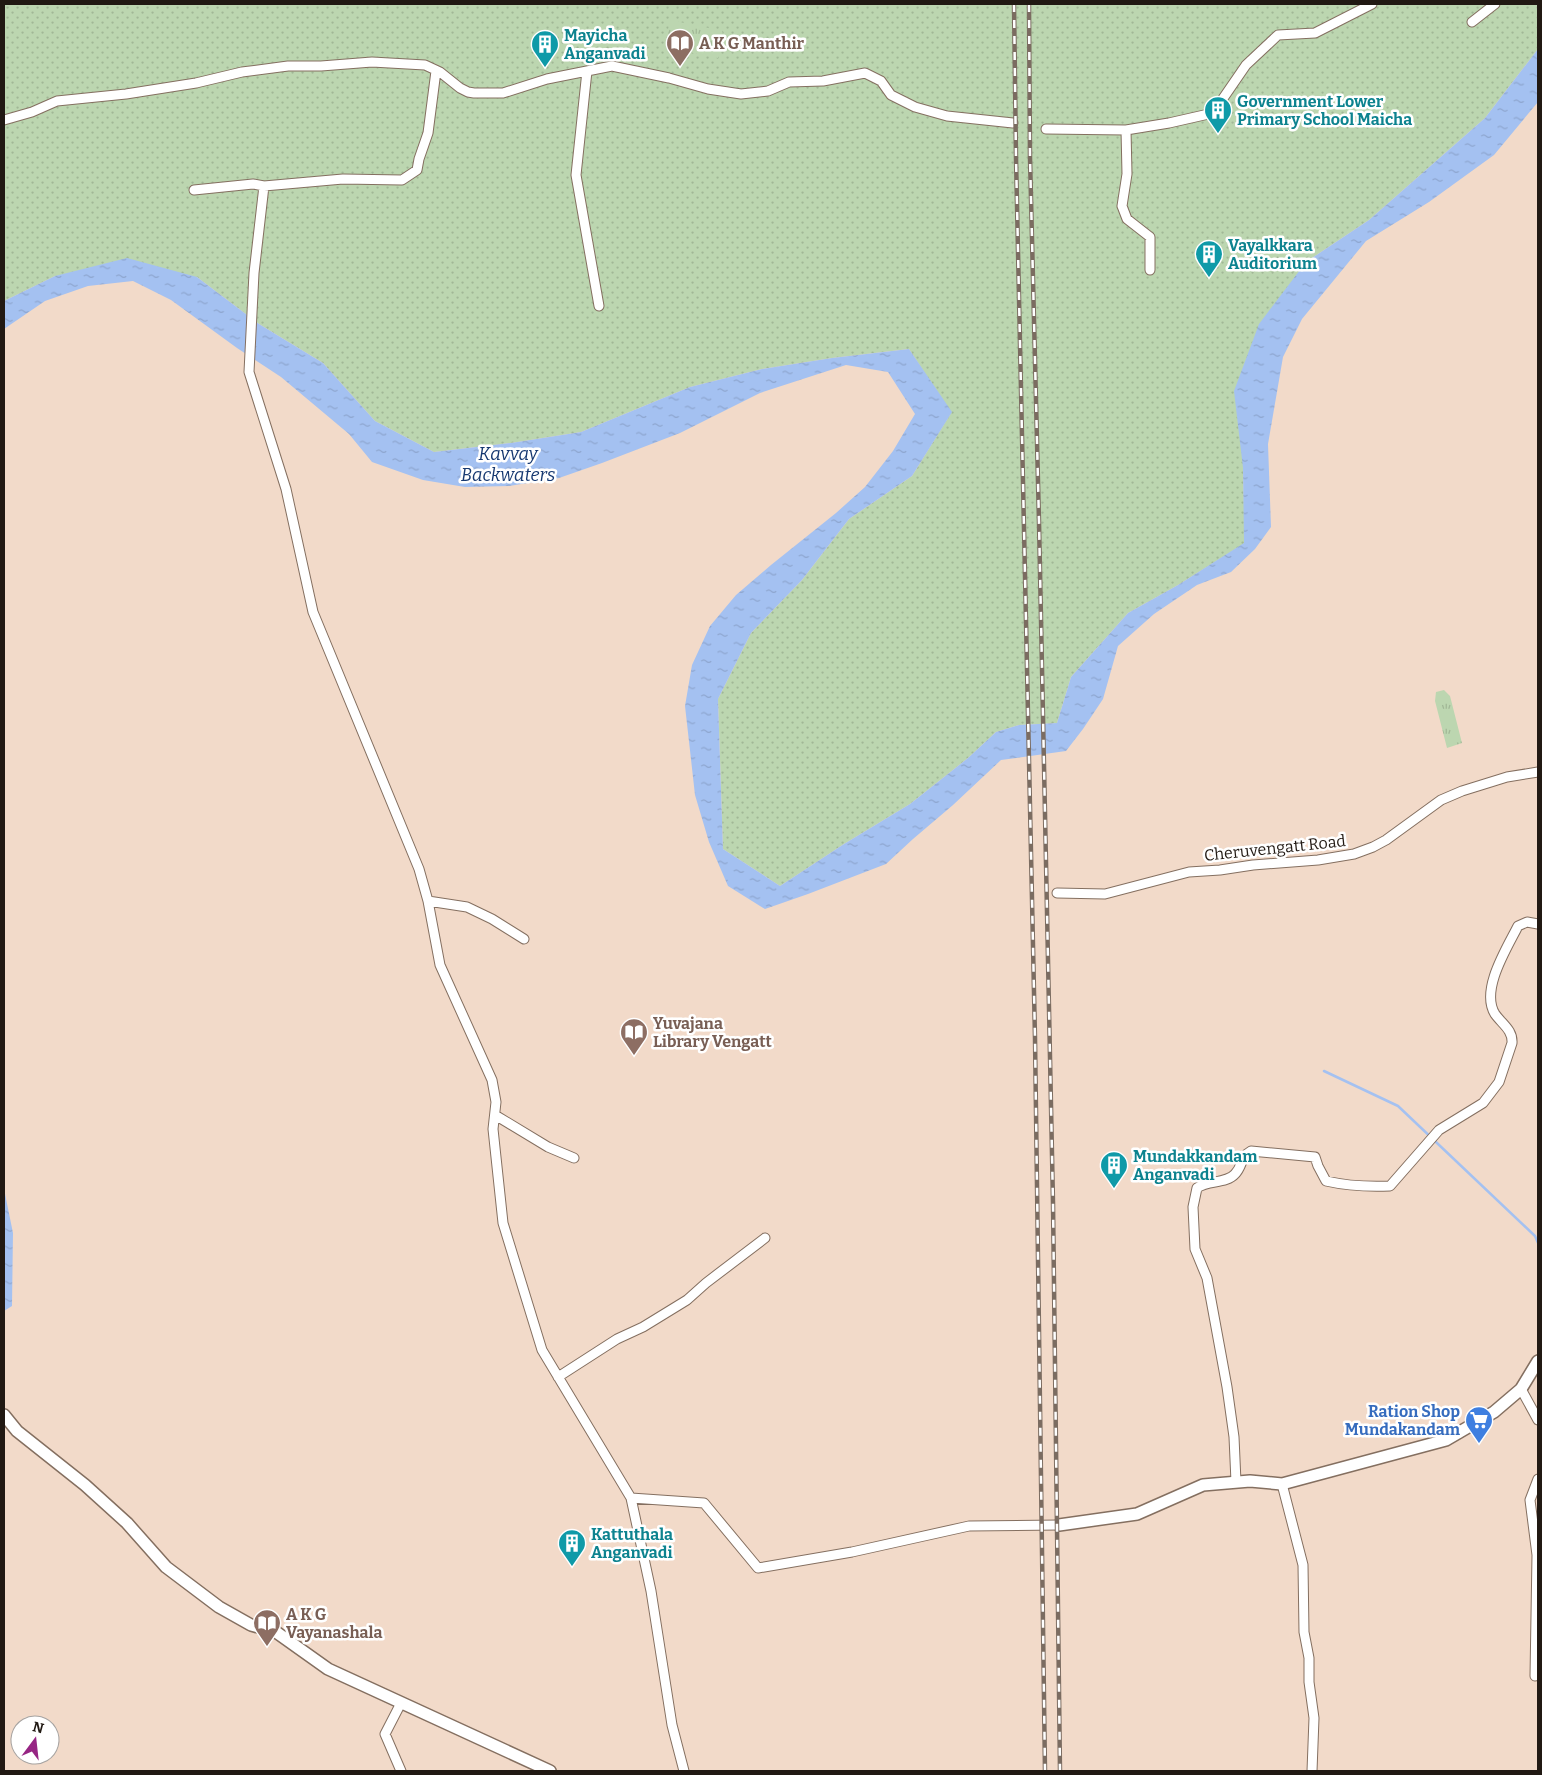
<svg xmlns="http://www.w3.org/2000/svg" width="1542" height="1775" viewBox="0 0 1542 1775" font-family="Bitter,serif">
  <defs>
    <pattern id="grass-dots" width="8" height="8" patternUnits="userSpaceOnUse" patternTransform="scale(1.25)"><rect width="8" height="8" fill="#bcd6b0"/><path d="M2 2h.1M6 6h.1" fill="none" stroke="#a1b796" stroke-width="1.8" stroke-linecap="round"/></pattern>
    <pattern id="park-tufts" width="24" height="20" patternUnits="userSpaceOnUse" patternTransform="scale(1.25)"><rect width="24" height="20" fill="#bcd6b0"/><path d="M3 7l-1-3M5 7V3M7 7l1-3M15 17l-1-3M17 17v-4M19 17l1-3" fill="none" stroke="#a1b796"/></pattern>
    <pattern id="water-ripples" width="26" height="14" patternUnits="userSpaceOnUse" patternTransform="scale(1.25)"><rect width="26" height="14" fill="#a4c1f1"/><path d="M2 4q2-2 4 0t4 0M15 11q2-2 4 0t4 0" fill="none" stroke="#8da5ce"/></pattern>
  </defs>
  <rect width="100%" height="100%" fill="#f2dac9"/>
  <path fill="url(#grass-dots)" d="M4 4H1538V49L1485 118 1369 220 1306 262 1243 468 1245 543 1178 585 1128 613 1071 677 1057 723 1019 725 996 732 968 758 910 804 844 844 780 886 723 849 718 699 751 633 802 580 849 519 912 476 951 413 909 349 832 358 762 369 690 387 581 432 511 443 434 452 375 421 323 363 259 324 197 277 55 276 4 301Z"/>
  <path fill="url(#park-tufts)" d="M670 20 723 31 718 58 665 47Z
    M1444 690 1450 696 1462 743 1447 748 1435 701 1436 692Z"/>
  <path fill="url(#water-ripples)" d="M1538 49V102L1494 155 1429 202 1366 241 1302 319 1283 357 1268 444 1271 527 1255 549 1231 572 1197 585 1154 614 1118 646 1103 699 1083 729 1066 751 1001 760 953 805 913 839 886 864 808 894 765 909 728 886 709 842 695 795 685 706 692 665 710 626 736 595 771 565 836 513 865 487 893 451 915 414 888 372 846 365 760 393 680 433 602 463 559 478 509 486 465 487 423 480 372 462 349 434 281 377 237 348 171 300 133 281 88 286 45 301 4 329V301L55 276 127 258 197 277 259 324 323 363 375 421 434 452 511 443 581 432 690 387 762 369 832 358 909 349 952 412 912 476 849 519 802 580 751 633 718 699 723 849 780 886 844 844 910 804 968 758 996 732 1019 725 1057 723 1071 677 1128 613 1178 585 1244 543 1243 468 1234 391 1259 324 1306 262 1369 220 1485 118Z
    M4 1189 13 1233 12 1306 4 1311Z"/>
  <g fill="none" stroke-linecap="round" stroke-linejoin="round">
    <path stroke="#a4c1f1" stroke-width="2.5" d="M1324 1071 1398 1106 1535 1236 1538 1243"/>
    <g stroke="#846f60" stroke-width="11">
      <path id="minor" d="M1472 22 1495 4
        M587 71 576 175 599 306
        M4 120 32 112 57 101 126 94 196 83 242 72 288 66H321L372 62 425 65 440 72 460 88 468 92 474 93H503L547 79 612 66 669 78 708 89 741 94 768 91 789 82 823 81 865 73 881 81 891 95 915 107 947 116 1013 123
        M1046 129 1126 130 1169 123 1213 113 1246 65 1278 35 1315 33 1372 4
        M1126 130 1127 174 1122 206 1127 219 1150 237V270
        M264 186 254 273 249 372 286 489 313 612 419 869 428 901 467 907 492 919 524 939
        M194 190 253 184 264 186 343 179 402 180 417 170 419 159 428 133 436 71
        M1057 893 1105 894 1189 872 1220 870 1253 865 1318 860 1354 854 1373 847 1386 840 1441 800 1462 791 1507 777 1538 772
        M428 901 440 965 492 1080 496 1102 493 1129 503 1223 542 1350 631 1498 651 1591 672 1725 684 1771
        M495 1115 548 1147 574 1158
        M558 1377 617 1339 643 1327 687 1300 706 1283 765 1238
        M1521 1389 1538 1420
        M1236 1482 1234 1437 1227 1387 1207 1278 1195 1249 1193 1207 1197 1188C1208 1180 1226 1184 1235 1174 1243 1166 1240 1157 1251 1151L1315 1157 1318 1166 1326 1181C1348 1186 1368 1187 1390 1186L1439 1130 1483 1103 1499 1082 1512 1043C1513 1030 1502 1024 1495 1014 1480 990 1507 948 1518 926L1527 922 1538 924
        M1282 1484 1303 1565 1304 1632 1309 1658V1682L1314 1718 1312 1771
        M631 1498 704 1503 758 1568 852 1552 969 1526 1059 1525
        M1535 1676 1537 1555 1530 1500 1538 1479
        M401 1703 385 1734 401 1771"/>
    </g>
    <g stroke="#846f60" stroke-width="14">
      <path id="tertiary" d="M4 1415 17 1431 85 1485 127 1523 166 1567 219 1607 251 1625 276 1632 328 1669 550 1771
        M1059 1525 1137 1514 1203 1485 1250 1481 1282 1484 1446 1440 1494 1412 1521 1389 1538 1361"/>
    </g>
    <use href="#minor" stroke="#fff" stroke-width="9"/>
    <use href="#tertiary" stroke="#fff" stroke-width="11"/>
    <g stroke="#7b6c61" stroke-width="4.5">
      <path id="rail" d="M1014 4 1016 158 1035 1038 1045 1771
        M1029 4 1030 158 1039 522 1053 1203 1060 1771"/>
    </g>
    <use href="#rail" stroke="#fff" stroke-width="2.5" stroke-dasharray="8" stroke-linecap="butt"/>
  </g>
  <defs>
    <g id="library-pin" transform="scale(1.4375)"><path d="M0 17L-7.5 6A9.5 9.5 0 1 1 7.5 6Z" fill="#8d6e63" stroke="#fff"/><path d="M-6-4Q-3-5.5-.7-3.5V5Q-3 3-6 4ZM6-4Q3-5.5 .7-3.5V5Q3 3 6 4Z" fill="#fff"/></g>
    <g id="building-pin" transform="scale(1.4375)"><path d="M0 17L-7.5 6A9.5 9.5 0 1 1 7.5 6Z" fill="#0f9aa8" stroke="#fff"/><path d="M-4-6H4V6H1V3H-1V6H-4ZM-2.5-4.3h1.7v1.8h-1.7ZM.8-4.3h1.7v1.8H.8ZM-2.5-1h1.7V.8h-1.7ZM.8-1h1.7V.8H.8Z" fill="#fff"/></g>
    <g id="supermarket-pin" transform="scale(1.4375)"><path d="M0 17L-7.5 6A9.5 9.5 0 1 1 7.5 6Z" fill="#3f7fe0" stroke="#fff"/><path d="M-6-5.5h2.5l.6 2H6L4.5 2H-2.5L-4.4-4H-6ZM-1.5 3.2a1.3 1.3 0 1 0 .1 0ZM3 3.2a1.3 1.3 0 1 0 .1 0Z" fill="#fff"/></g>
  </defs>
  <g fill-rule="evenodd">
    <use href="#library-pin" x="680" y="43"/>
    <use href="#building-pin" x="545" y="44"/>
    <use href="#building-pin" x="1218" y="110"/>
    <use href="#building-pin" x="1209" y="254"/>
    <use href="#library-pin" x="634" y="1032"/>
    <use href="#building-pin" x="1114" y="1165"/>
    <use href="#supermarket-pin" x="1479" y="1420"/>
    <use href="#building-pin" x="572" y="1543"/>
    <use href="#library-pin" x="267" y="1623"/>
  </g>
  <g text-anchor="middle" dominant-baseline="central" stroke-width="5" stroke-linejoin="round" paint-order="stroke">
    <g font-size="16" font-weight="bold" fill="#0d838f" stroke="#fff" text-anchor="start">
      <text x="564" y="35">Mayicha<tspan x="564" dy="18">Anganvadi</tspan></text>
      <text x="1237" y="101">Government Lower<tspan x="1237" dy="18">Primary School Maicha</tspan></text>
      <text x="1228" y="245">Vayalkkara<tspan x="1228" dy="18">Auditorium</tspan></text>
      <text x="1133" y="1156">Mundakkandam<tspan x="1133" dy="18">Anganvadi</tspan></text>
      <text x="591" y="1534">Kattuthala<tspan x="591" dy="18">Anganvadi</tspan></text>
    </g>
    <g font-size="16" font-weight="bold" fill="#785e54" stroke="#fff" text-anchor="start">
      <text x="699" y="43">A K G Manthir</text>
      <text x="653" y="1023">Yuvajana<tspan x="653" dy="18">Library Vengatt</tspan></text>
      <text x="286" y="1614">A K G<tspan x="286" dy="18">Vayanashala</tspan></text>
    </g>
    <g font-size="16" fill="#211913" stroke="#fff">
      <text transform="translate(1275 848) rotate(-6)">Cheruvengatt Road</text>
    </g>
    <g font-size="16" font-weight="bold" fill="#366cbe" stroke="#fff" text-anchor="end">
      <text x="1460" y="1411">Ration Shop<tspan x="1460" dy="18">Mundakandam</tspan></text>
    </g>
    <g font-size="18" font-style="italic" fill="#163870" stroke="#fff">
      <text x="508" y="454">Kavvay<tspan x="508" dy="21">Backwaters</tspan></text>
    </g>
  </g>
  <rect width="1542" height="1775" fill="none" stroke="#211913" stroke-width="10"/>
  <g transform="translate(35 1740) rotate(15)"><circle r="24" fill="#ffffff" stroke="#a6a3a1"/>
  <path d="M0-4L9 19L0 12L-9 19Z" fill="#972584"/>
  <text y="-8" font-size="14" font-weight="bold" text-anchor="middle" fill="#211913">N</text>
  </g>
</svg>
